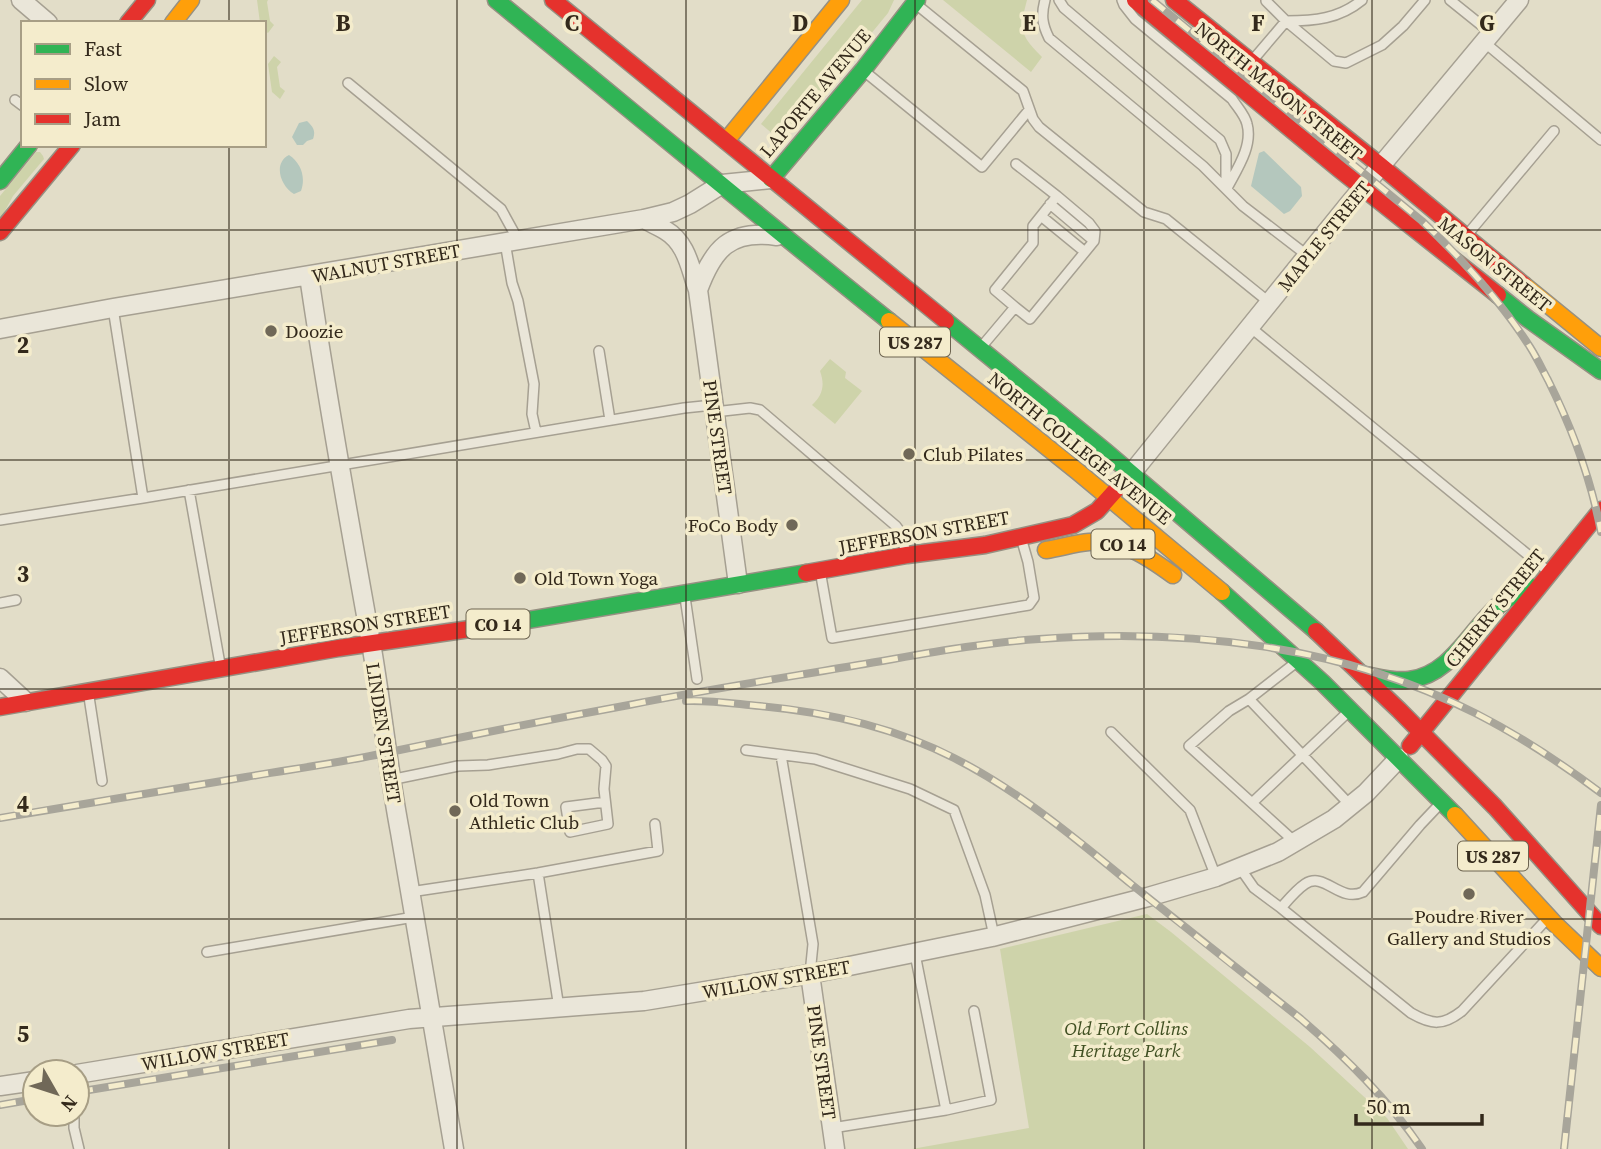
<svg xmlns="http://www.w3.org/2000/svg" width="1601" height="1149" viewBox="0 0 1601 1149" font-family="'Source Serif 4',serif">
  <rect width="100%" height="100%" fill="#e2ddc8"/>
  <path fill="#ced3aa" d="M257 0H268L267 2 270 21 274 25 268 33 264 30V23H260Z
    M862 0H894L888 13 782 142 761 124Z
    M943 0H1027C1019 30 1020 35 1042 57L1031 72Z
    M274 56 281 62 277 67 280 87 285 91 280 99 272 92 268 64Z
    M36 152H40L43 156 44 159 13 196 0 220V196Z
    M830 359 846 372 845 378 862 391 835 424 812 405C823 395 825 385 820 371Z
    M1147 914 1171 932 1310 1047 1387 1118 1408 1149H912L1029 1128 1000 949Z"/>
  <path fill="#b4c7bd" d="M307 121C313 127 316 130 313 139L307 141 303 145H297L292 137 299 123Z
    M1264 151 1301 187 1302 196 1290 211 1284 214 1251 186 1259 153Z
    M289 155C301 163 306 177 301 191L294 194C280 186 273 163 289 155Z"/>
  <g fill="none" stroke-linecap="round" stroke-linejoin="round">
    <g stroke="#a6a092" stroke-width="12">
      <path id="lane" d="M1045 0C1041 15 1042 24 1049 38L1203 166 1243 206 1308 256
        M1059 0 1064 8 1220 140 1226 154V189
        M1122 0 1124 5 1135 19 1232 99C1237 107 1245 115 1247 124 1253 146 1237 169 1227 188
        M1450 0 1491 33
        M1266 1 1286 21 1334 61 1346 63 1382 45 1403 26 1425 0
        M916 4 1023 91 1033 119 1039 127 1144 212 1166 219 1270 303
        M1484 42 1601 140
        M1252 61 1286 21C1314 21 1339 19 1362 0
        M864 71 982 167 1029 110
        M348 83 501 209 518 240
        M15 100 23 106
        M1016 164 1057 196
        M1050 204 1094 241
        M1041 216 1085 252
        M1467 235 1554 131
        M505 242 512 283 518 301 534 384 532 414 536 432
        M113 308 143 498
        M1250 327 1549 572
        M983 345 1015 307 1030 319 1094 241 1095 231 1089 223 1057 196 1033 226V243L995 290 1015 307
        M599 351 610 420
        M714 412 750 408 760 410 896 526 899 530 905 549
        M189 490 220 664
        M0 520 143 498 684 408 713 405
        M821 576 832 638 1029 605 1034 598 1028 562 1022 541
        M685 597 697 679
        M0 603 16 600
        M1294 664 1249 699 1351 806
        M89 697 102 781
        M1249 699 1229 711 1189 746 1295 842
        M1111 732 1190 810 1216 877
        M746 750 815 759 910 789 954 810 985 895 994 936
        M781 755 813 944 810 974
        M390 780 458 766 488 765 558 754 577 749H589L602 760 606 766 604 789 608 824 570 832 566 807 605 802
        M1252 803 1347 713
        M1240 868 1254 888 1281 908 1411 1013C1432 1025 1443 1026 1462 1011L1545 921
        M538 873 559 1008
        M410 892 538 873 658 851 655 824
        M1281 908C1288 900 1296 890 1305 884 1325 871 1339 903 1363 892L1420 825 1438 806
        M207 952 414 917
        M946 1110 991 1100 974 1011
        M74 1114V1128L79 1149
        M832 1128 946 1110 915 954"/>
    </g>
    <g stroke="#a6a092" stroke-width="21">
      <path id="street" d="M21 0 48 23
        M644 219C651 223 659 226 665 230 687 243 690 268 698 290L738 584
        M309 276C327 399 349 521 371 643 382 706 388 769 400 832L454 1149
        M698 290C713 249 730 229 777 236
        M0 329 113 308 644 219 673 212 690 204 722 184 771 179
        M1131 474 1349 204 1519 0
        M0 678 26 702
        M810 974 835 1149
        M77 1074 409 1019 644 1001 810 974 992 937 1148 897 1216 877 1278 852 1334 819 1366 793 1399 758
        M0 1086 35 1081"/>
    </g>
    <g stroke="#969082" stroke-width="19">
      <path id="fast" d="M496 0C627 107 757 215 889 321
        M771 179 863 70 917 0
        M0 181 29 145
        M1498 295 1528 319 1601 371
        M946 321 1105 451 1316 631
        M1222 592 1322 682 1455 815
        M504 624 806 573
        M1361 674C1377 677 1393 682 1409 680 1451 675 1470 630 1499 605 1509 597 1521 592 1532 587"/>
    </g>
    <g stroke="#969082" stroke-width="19">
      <path id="slow" d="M173 23 191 0
        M726 141 841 0
        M1524 285 1601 348
        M889 321 1077 471 1222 592
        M1046 550C1060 548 1075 543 1089 542 1122 539 1147 556 1173 575
        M1455 815 1554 923 1601 968"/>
    </g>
    <g stroke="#969082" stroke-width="19">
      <path id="jam" d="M553 0 946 321
        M1135 0 1339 169 1498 295
        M1174 0 1381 166 1524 285
        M128 23 147 0
        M0 232 72 145
        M806 573 907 555 985 545 1073 525 1097 511 1123 482
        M1316 631 1399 710 1495 807 1601 926
        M0 707 339 648 504 624
        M1410 746 1601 510"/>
    </g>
    <use href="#lane" stroke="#eae6d9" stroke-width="9"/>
    <use href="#street" stroke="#eae6d9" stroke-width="18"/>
    <use href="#fast" stroke="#30b455" stroke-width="16"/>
    <use href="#slow" stroke="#ff9f0a" stroke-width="16"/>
    <use href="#jam" stroke="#e5322d" stroke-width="16"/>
    <g stroke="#a8a59a" stroke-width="8">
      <path id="rail" d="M1152 0 1422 221C1462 259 1500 300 1530 347 1537 358 1542 369 1548 380 1572 428 1591 479 1601 532
        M686 701C712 700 736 704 760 706 827 712 894 727 954 758 1019 791 1075 838 1131 884 1187 929 1244 974 1301 1019 1346 1058 1388 1099 1422 1149
        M0 818C82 804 164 791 246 777 292 769 339 763 385 753 466 736 547 720 629 705 705 690 782 678 858 665 918 655 978 643 1039 639 1187 628 1341 645 1475 713 1520 736 1561 763 1601 793
        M77 1092 392 1040
        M0 1105 35 1099
        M1564 1149 1601 805"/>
    </g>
    <use href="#rail" stroke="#f4eccc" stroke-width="5" stroke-dasharray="16" stroke-linecap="butt"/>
  </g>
  <path fill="none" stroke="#33291b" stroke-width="2" stroke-opacity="0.55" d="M229 0V23M457 0V1149M686 0V1149M915 0V1149M1144 0V1149M1372 0V1149M229 145V1149M0 230H1601M0 460H1601M0 689H1601M0 919H1601"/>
  <g fill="#706858" stroke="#f4eccc" stroke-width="2.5">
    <circle cx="271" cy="331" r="7"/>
    <circle cx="909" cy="454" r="7"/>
    <circle cx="792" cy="525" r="7"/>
    <circle cx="520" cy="578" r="7"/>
    <circle cx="455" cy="811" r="7"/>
    <circle cx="1469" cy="894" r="7"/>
  </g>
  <g text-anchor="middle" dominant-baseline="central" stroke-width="7" stroke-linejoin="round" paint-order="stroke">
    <g fill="#f4eccc" stroke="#6d6450" stroke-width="2">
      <rect x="880" y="327.5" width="70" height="29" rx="5"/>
      <rect x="1091.5" y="529.5" width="63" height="29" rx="5"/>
      <rect x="466.5" y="609.5" width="63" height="29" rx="5"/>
      <rect x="1458" y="841.5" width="70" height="29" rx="5"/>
    </g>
    <g font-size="18" font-weight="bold" fill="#33291b">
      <text x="915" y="342">US 287</text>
      <text x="1123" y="544">CO 14</text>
      <text x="498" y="624">CO 14</text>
      <text x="1493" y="856">US 287</text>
    </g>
    <g font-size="19" fill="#33291b" stroke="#f4eccc">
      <text transform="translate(1279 91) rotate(39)">NORTH MASON STREET</text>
      <text transform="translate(815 93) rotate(-50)">LAPORTE AVENUE</text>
      <text transform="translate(1324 236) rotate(-51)">MAPLE STREET</text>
      <text transform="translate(386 263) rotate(-10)">WALNUT STREET</text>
      <text transform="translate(1495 264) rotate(39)">MASON STREET</text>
      <text transform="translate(718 437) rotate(82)">PINE STREET</text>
      <text transform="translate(1080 448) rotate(39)">NORTH COLLEGE AVENUE</text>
      <text transform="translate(924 532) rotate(-10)">JEFFERSON STREET</text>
      <text transform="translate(1495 608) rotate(-51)">CHERRY STREET</text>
      <text transform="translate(365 624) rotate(-9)">JEFFERSON STREET</text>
      <text transform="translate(384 733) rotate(81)">LINDEN STREET</text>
      <text transform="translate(776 979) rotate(-10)">WILLOW STREET</text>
      <text transform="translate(215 1051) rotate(-10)">WILLOW STREET</text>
      <text transform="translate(822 1062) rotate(82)">PINE STREET</text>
    </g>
    <g font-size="19" fill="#33291b" stroke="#f4eccc" text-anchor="start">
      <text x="285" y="331">Doozie</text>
      <text x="923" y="454">Club Pilates</text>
      <text x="778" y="525" text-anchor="end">FoCo Body</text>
      <text x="534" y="578">Old Town Yoga</text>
      <text x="469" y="800">Old Town<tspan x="469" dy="22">Athletic Club</tspan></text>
      <text x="1469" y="916" text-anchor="middle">Poudre River<tspan x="1469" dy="22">Gallery and Studios</tspan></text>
    </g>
    <g font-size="19" font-style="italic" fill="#405022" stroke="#f4eccc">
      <text x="1126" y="1028">Old Fort Collins<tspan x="1126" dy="22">Heritage Park</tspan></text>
    </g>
  </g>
  <g font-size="23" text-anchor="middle" font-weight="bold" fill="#33291b" stroke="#f4eccc" stroke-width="7" stroke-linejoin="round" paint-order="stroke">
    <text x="343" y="31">B</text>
    <text x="572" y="31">C</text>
    <text x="800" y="31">D</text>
    <text x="1029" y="31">E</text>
    <text x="1258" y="31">F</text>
    <text x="1487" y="31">G</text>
    <text x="23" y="353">2</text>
    <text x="23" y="582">3</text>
    <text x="23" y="812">4</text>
    <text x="23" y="1042">5</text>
  </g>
  <rect x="21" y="21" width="245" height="126" fill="#f4eccc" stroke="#a79e85" stroke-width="2"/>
  <rect x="35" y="44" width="35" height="10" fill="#30b455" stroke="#a79e85" stroke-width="2"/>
  <text x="84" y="56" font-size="21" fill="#33291b">Fast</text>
  <rect x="35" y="79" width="35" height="10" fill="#ff9f0a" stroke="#a79e85" stroke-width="2"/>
  <text x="84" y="91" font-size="21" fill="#33291b">Slow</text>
  <rect x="35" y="114" width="35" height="10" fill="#e5322d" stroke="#a79e85" stroke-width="2"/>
  <text x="84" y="126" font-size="21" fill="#33291b">Jam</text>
  <g transform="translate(56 1093) rotate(129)"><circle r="33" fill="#f4eccc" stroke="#a79e85" stroke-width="2"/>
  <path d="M0-5L12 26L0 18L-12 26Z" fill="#706858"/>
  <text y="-10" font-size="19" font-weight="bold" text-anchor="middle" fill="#33291b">N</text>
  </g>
  <path d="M1356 1114v10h126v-10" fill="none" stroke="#33291b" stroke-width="3.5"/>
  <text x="1366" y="1114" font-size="21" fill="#33291b" stroke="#f4eccc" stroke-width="5" paint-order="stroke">50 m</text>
</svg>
